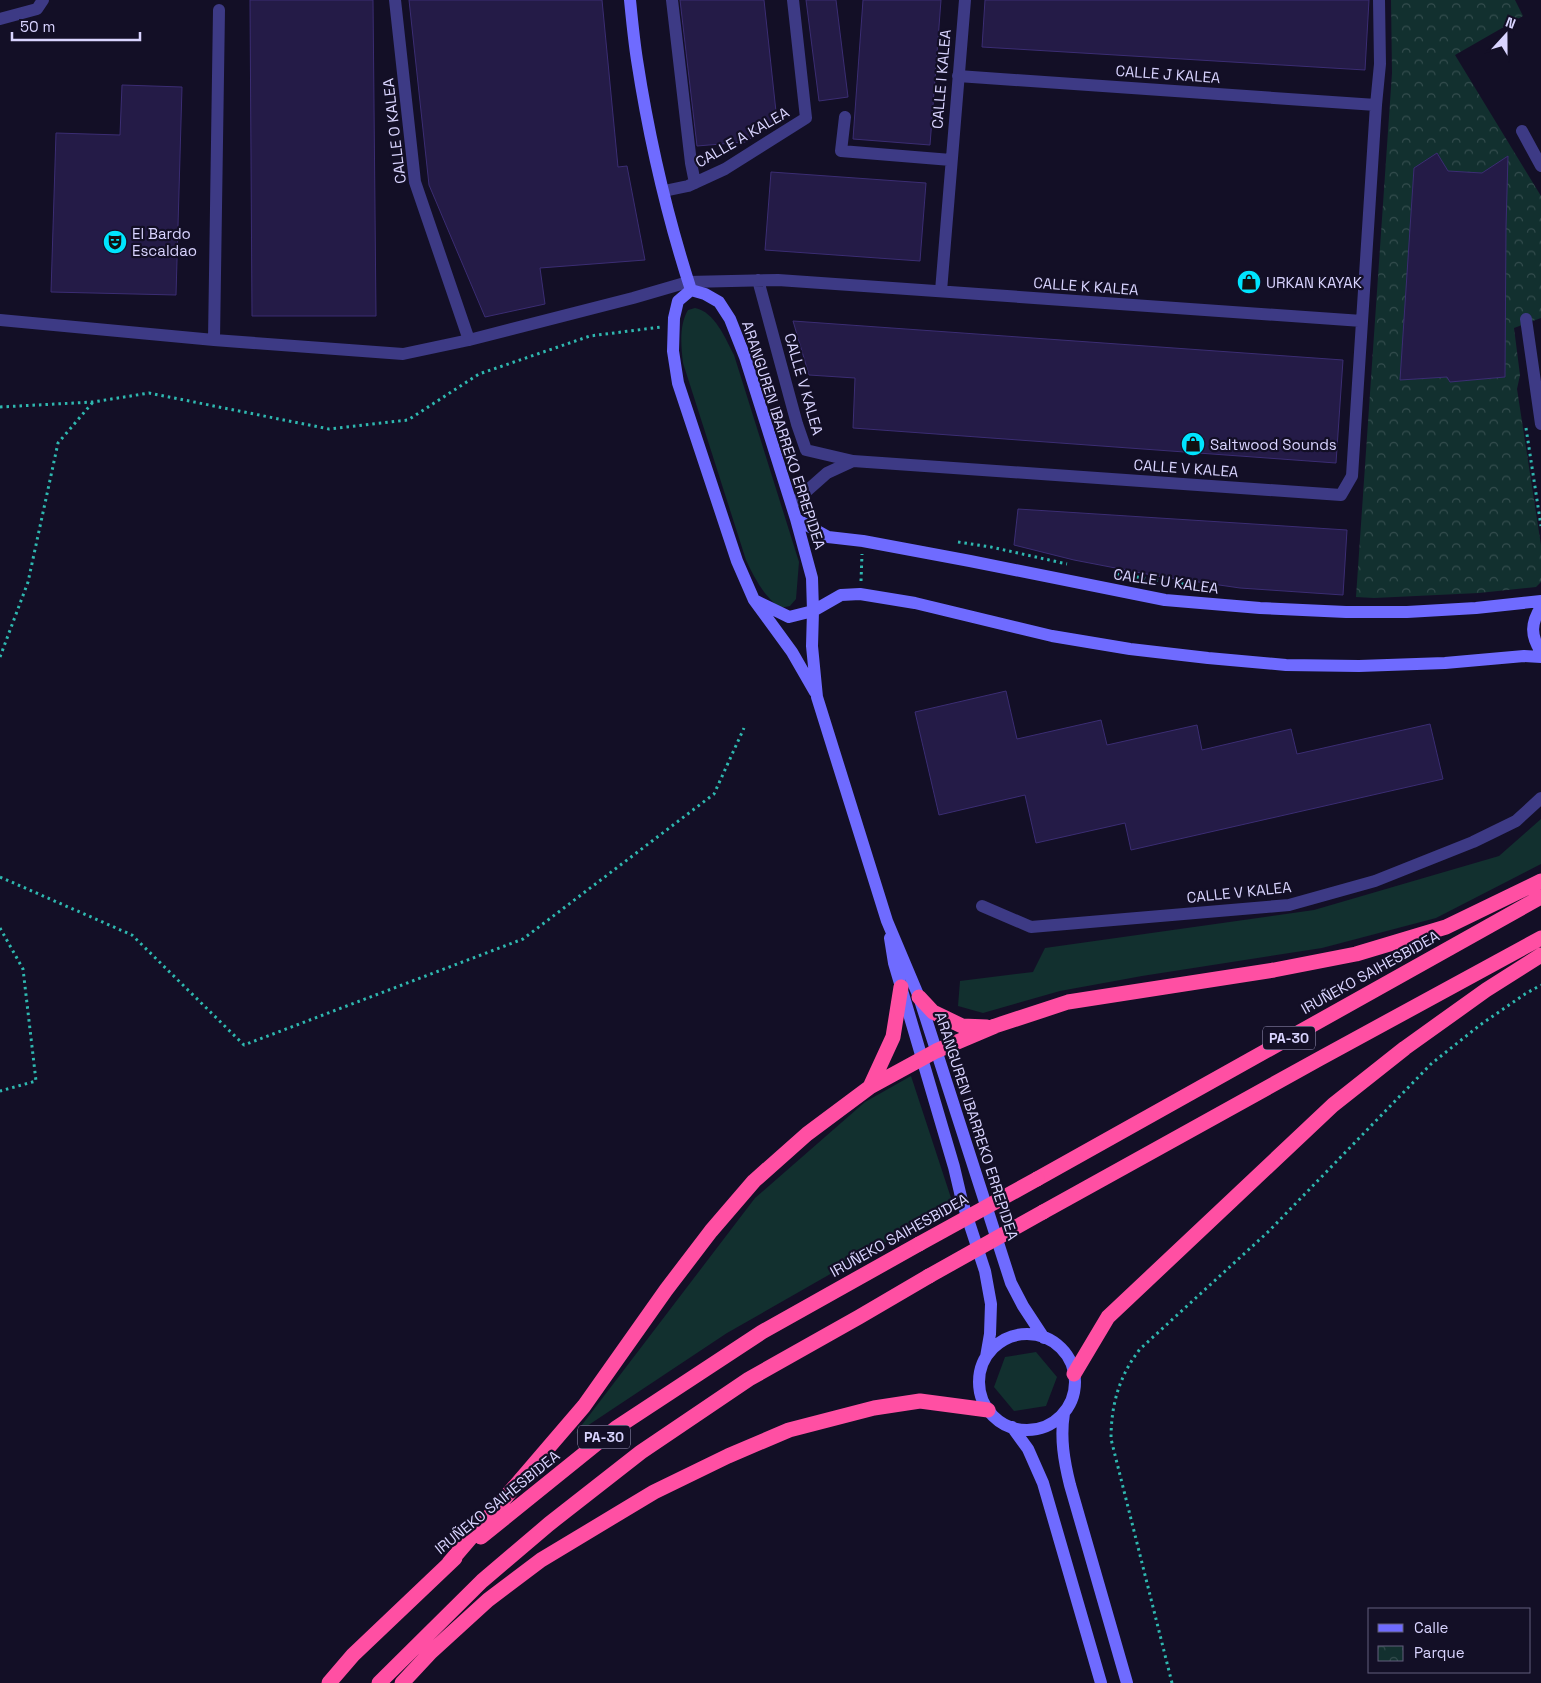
<svg xmlns="http://www.w3.org/2000/svg" width="1541" height="1683" viewBox="0 0 1541 1683" font-family="'Space Grotesk',sans-serif">
  <defs>
    <pattern id="park-crowns" width="20" height="18" patternUnits="userSpaceOnUse" patternTransform="scale(1.25)"><rect width="20" height="18" fill="#12302f"/><path d="M2 6a3 3 0 1 1 6 0M12 15a3 3 0 1 1 6 0" fill="none" stroke="#344d4e"/></pattern>
  </defs>
  <rect width="100%" height="100%" fill="#130f26"/>
  <path fill="#12302f" d="M695 308C715 312 725 338 734 355L799 562 796 599 790 606 780 608C763 595 755 579 746 560L683 363C681 346 679 325 688 310Z
    M1541 819V864L1436 918 1322 948 1142 976 1060 991 983 1013 958 1006 960 981 1033 972 1045 948 1314 910 1499 856Z
    M911 1076 953 1204 727 1333 575 1434 755 1198 865 1102Z
    M1036 1352 1057 1377 1046 1406 1014 1411 994 1387 1005 1357Z"/>
  <path fill="url(#park-crowns)" d="M1391 0H1515L1523 16 1455 55 1541 196V318L1514 328 1520 375 1517 389 1541 545V582L1536 587 1479 593 1374 598 1356 597 1392 73Z"/>
  <path fill="#241b47" stroke="#3b2d73" d="M250 0H373L376 316H252Z
    M409 0H602L618 167 627 166 645 260 540 268 545 304 485 317 429 185Z
    M680 0H764L777 121 745 142 697 146Z
    M806 0H836L848 97 819 101Z
    M863 0H941L930 145 853 139Z
    M985 0H1369L1365 70 982 47Z
    M122 85 182 87 176 295 51 292 56 133 120 135Z
    M1437 153 1448 171 1482 173 1508 156 1506 227 1505 377 1450 382 1447 377 1400 380 1414 168Z
    M771 172 926 183 920 261 765 250Z
    M793 321 1343 360 1336 463 853 428 855 378 809 375Z
    M1018 509 1347 530 1343 595 1240 588 1157 576 1074 560 1014 545Z
    M1006 691 1017 739 1101 720 1107 745 1197 725 1202 750 1291 729 1297 754 1430 724 1443 779 1131 850 1125 823 1036 843 1025 795 939 815 915 712Z"/>
  <g fill="none" stroke-linecap="round" stroke-linejoin="round">
    <path stroke="#2fb8b0" stroke-width="3" stroke-dasharray="2.5 4" stroke-linecap="butt" d="M0 407 93 402 149 393 329 429 408 420 479 374 590 336 661 327
      M1526 428 1541 526
      M958 542 991 547 1067 564
      M1117 574 1203 587
      M861 581 862 554
      M0 657 28 582 58 443 93 402
      M0 877 132 935 244 1045 523 939 714 794 744 728
      M0 928 23 969 36 1081 0 1091
      M1172 1683 1111 1439C1111 1405 1119 1376 1140 1349L1269 1231 1431 1064 1480 1025 1525 994 1541 985"/>
    <path stroke="#3d3a85" stroke-width="12" d="M395 0 415 182 469 340
      M672 0 691 163 695 183
      M0 19 37 9 43 0
      M958 76 1376 105
      M845 117 841 151 951 160
      M1522 131 1541 166
      M664 191 688 186 725 169 806 118 793 0
      M758 280 797 424 806 450 853 461
      M941 291 965 0
      M1526 319 1541 424
      M0 320 214 340 403 354 469 340 633 298 688 282 778 280 1362 321
      M214 340 219 10
      M792 504 827 473 853 461 1341 495 1352 476 1376 105 1380 64 1379 0
      M982 906 1031 927 1289 905 1375 881 1473 842 1516 821 1541 798"/>
    <path stroke="#6f6bff" stroke-width="12" d="M630 0C632 20 634 41 637 60 649 138 667 216 691 290
      M691 290 678 301 674 318 673 351 678 383 737 561 754 600 792 652 815 692
      M691 290 705 294 719 302 730 319 745 357 796 519 812 578 813 611 789 617 756 601
      M796 519 828 537 863 541 970 561 1165 600 1260 608 1346 612H1407L1476 608 1541 601
      M1541 607C1531 623 1530 635 1541 652
      M890 938 894 963 954 1167 962 1201 985 1271 991 1304 990 1334 986 1357
      M979 1382a48 48 0 1 1 96 0a48 48 0 1 1-96 0Z
      M1044 1338 1023 1306 1011 1283 919 997 887 921 817 697 812 646 813 611 841 595 860 594 915 603 1052 636 1130 649 1208 658 1286 665 1359 666 1445 663 1524 656 1541 657
      M1064 1413C1060 1438 1064 1461 1070 1485L1127 1683
      M1012 1427 1028 1449 1043 1483 1101 1683"/>
    <path stroke="#ff4fa3" stroke-width="15" d="M919 997 933 1012 962 1026 987 1027
      M870 1087 936 1051 995 1026 1068 1002 1274 970 1356 954 1446 927 1541 881
      M1037 1179 1541 897
      M1043 1212 1319 1059 1541 938
      M1074 1374 1108 1317 1333 1105 1405 1048 1486 990 1541 955
      M481 1537 616 1428 762 1332 919 1244
      M449 1563 584 1406 666 1290 711 1231 754 1181 807 1134 870 1087 893 1037 901 987
      M329 1683 353 1655 455 1558
      M379 1683 482 1581 549 1524 641 1452 749 1379 859 1317 929 1276
      M402 1683 431 1652 488 1600 541 1560 654 1492 728 1456 789 1430 874 1408 920 1401 988 1410"/>
    <path stroke="#ff4fa3" stroke-width="15" d="M919 1244 1037 1179
      M929 1276 1043 1212"/>
  </g>
  <defs>
    <g id="theatre-disc" transform="scale(1.25)"><circle r="9.5" fill="#00e5ff" stroke="#130f26"/><path d="M-5-5.5Q0-4 5-5.5V0Q5 5 0 6Q-5 5-5 0ZM-3.3-2.5H-1v1.5H-3.3ZM1-2.5H3.3v1.5H1ZM-2.8 1Q0 5.5 2.8 1Z" fill="#111"/></g>
    <g id="shop-disc" transform="scale(1.25)"><circle r="9.5" fill="#00e5ff" stroke="#130f26"/><path d="M-5-2.5h2.3a2.7 3.5 0 0 1 5.4 0H5L5.5 6h-11ZM-1.5-2.5h3a1.5 2.3 0 0 0-3 0Z" fill="#111"/></g>
  </defs>
  <g fill-rule="evenodd">
    <use href="#theatre-disc" x="115" y="242"/>
    <use href="#shop-disc" x="1249" y="282"/>
    <use href="#shop-disc" x="1193" y="444"/>
  </g>
  <g text-anchor="middle" dominant-baseline="central" stroke-width="4.5" stroke-linejoin="round" paint-order="stroke">
    <g fill="#130f26" stroke="#9e99be" stroke-width="1">
      <rect x="1263" y="1026.5" width="52" height="23" rx="4"/>
      <rect x="578" y="1425.5" width="52" height="23" rx="4"/>
    </g>
    <g font-size="14" font-weight="bold" fill="#d9d4ff">
      <text x="1289" y="1038">PA-30</text>
      <text x="604" y="1437">PA-30</text>
    </g>
    <g font-size="15" fill="#d9d4ff" stroke="#130f26">
      <text transform="translate(1168 74) rotate(4)">CALLE J KALEA</text>
      <text transform="translate(941 79) rotate(-85)">CALLE I KALEA</text>
      <text transform="translate(394 131) rotate(-97)">CALLE O KALEA</text>
      <text transform="translate(742 137) rotate(-30)">CALLE A KALEA</text>
      <text transform="translate(1086 286) rotate(4)">CALLE K KALEA</text>
      <text transform="translate(804 384) rotate(74)">CALLE V KALEA</text>
      <text transform="translate(784 435) rotate(72)">ARANGUREN IBARREKO ERREPIDEA</text>
      <text transform="translate(1186 468) rotate(4)">CALLE V KALEA</text>
      <text transform="translate(1166 581) rotate(8)">CALLE U KALEA</text>
      <text transform="translate(1239 892) rotate(-6)">CALLE V KALEA</text>
      <text transform="translate(1370 972) rotate(-29)">IRUÑEKO SAIHESBIDEA</text>
      <text transform="translate(977 1126) rotate(72)">ARANGUREN IBARREKO ERREPIDEA</text>
      <text transform="translate(899 1235) rotate(-29)">IRUÑEKO SAIHESBIDEA</text>
      <text transform="translate(497 1502) rotate(-39)">IRUÑEKO SAIHESBIDEA</text>
    </g>
    <g font-size="15" fill="#d9d4ff" stroke="#130f26" text-anchor="start">
      <text x="132" y="233">El Bardo<tspan x="132" dy="17">Escaldao</tspan></text>
      <text x="1266" y="282">URKAN KAYAK</text>
      <text x="1210" y="444">Saltwood Sounds</text>
    </g>
  </g>
  <rect x="1368" y="1608" width="162" height="65" fill="#130f26" stroke="#625e7d"/>
  <rect x="1378" y="1624" width="25" height="8" fill="#6f6bff" stroke="#625e7d"/>
  <text x="1414" y="1633" font-size="15" fill="#d9d4ff">Calle</text>
  <rect x="1378" y="1646" width="25" height="15" fill="url(#park-crowns)" stroke="#625e7d"/>
  <text x="1414" y="1658" font-size="15" fill="#d9d4ff">Parque</text>
  <g transform="translate(1506 35) rotate(21)" stroke="#130f26" stroke-width="4" paint-order="stroke">
  <path d="M0-4L9 19L0 12L-9 19Z" fill="#d9d4ff"/>
  <text y="-8" font-size="14" font-weight="bold" text-anchor="middle" fill="#d9d4ff">N</text>
  </g>
  <path d="M12 32v8h128v-8" fill="none" stroke="#d9d4ff" stroke-width="2.5"/>
  <text x="20" y="32" font-size="15" fill="#d9d4ff" stroke="#130f26" stroke-width="4" paint-order="stroke">50 m</text>
</svg>
